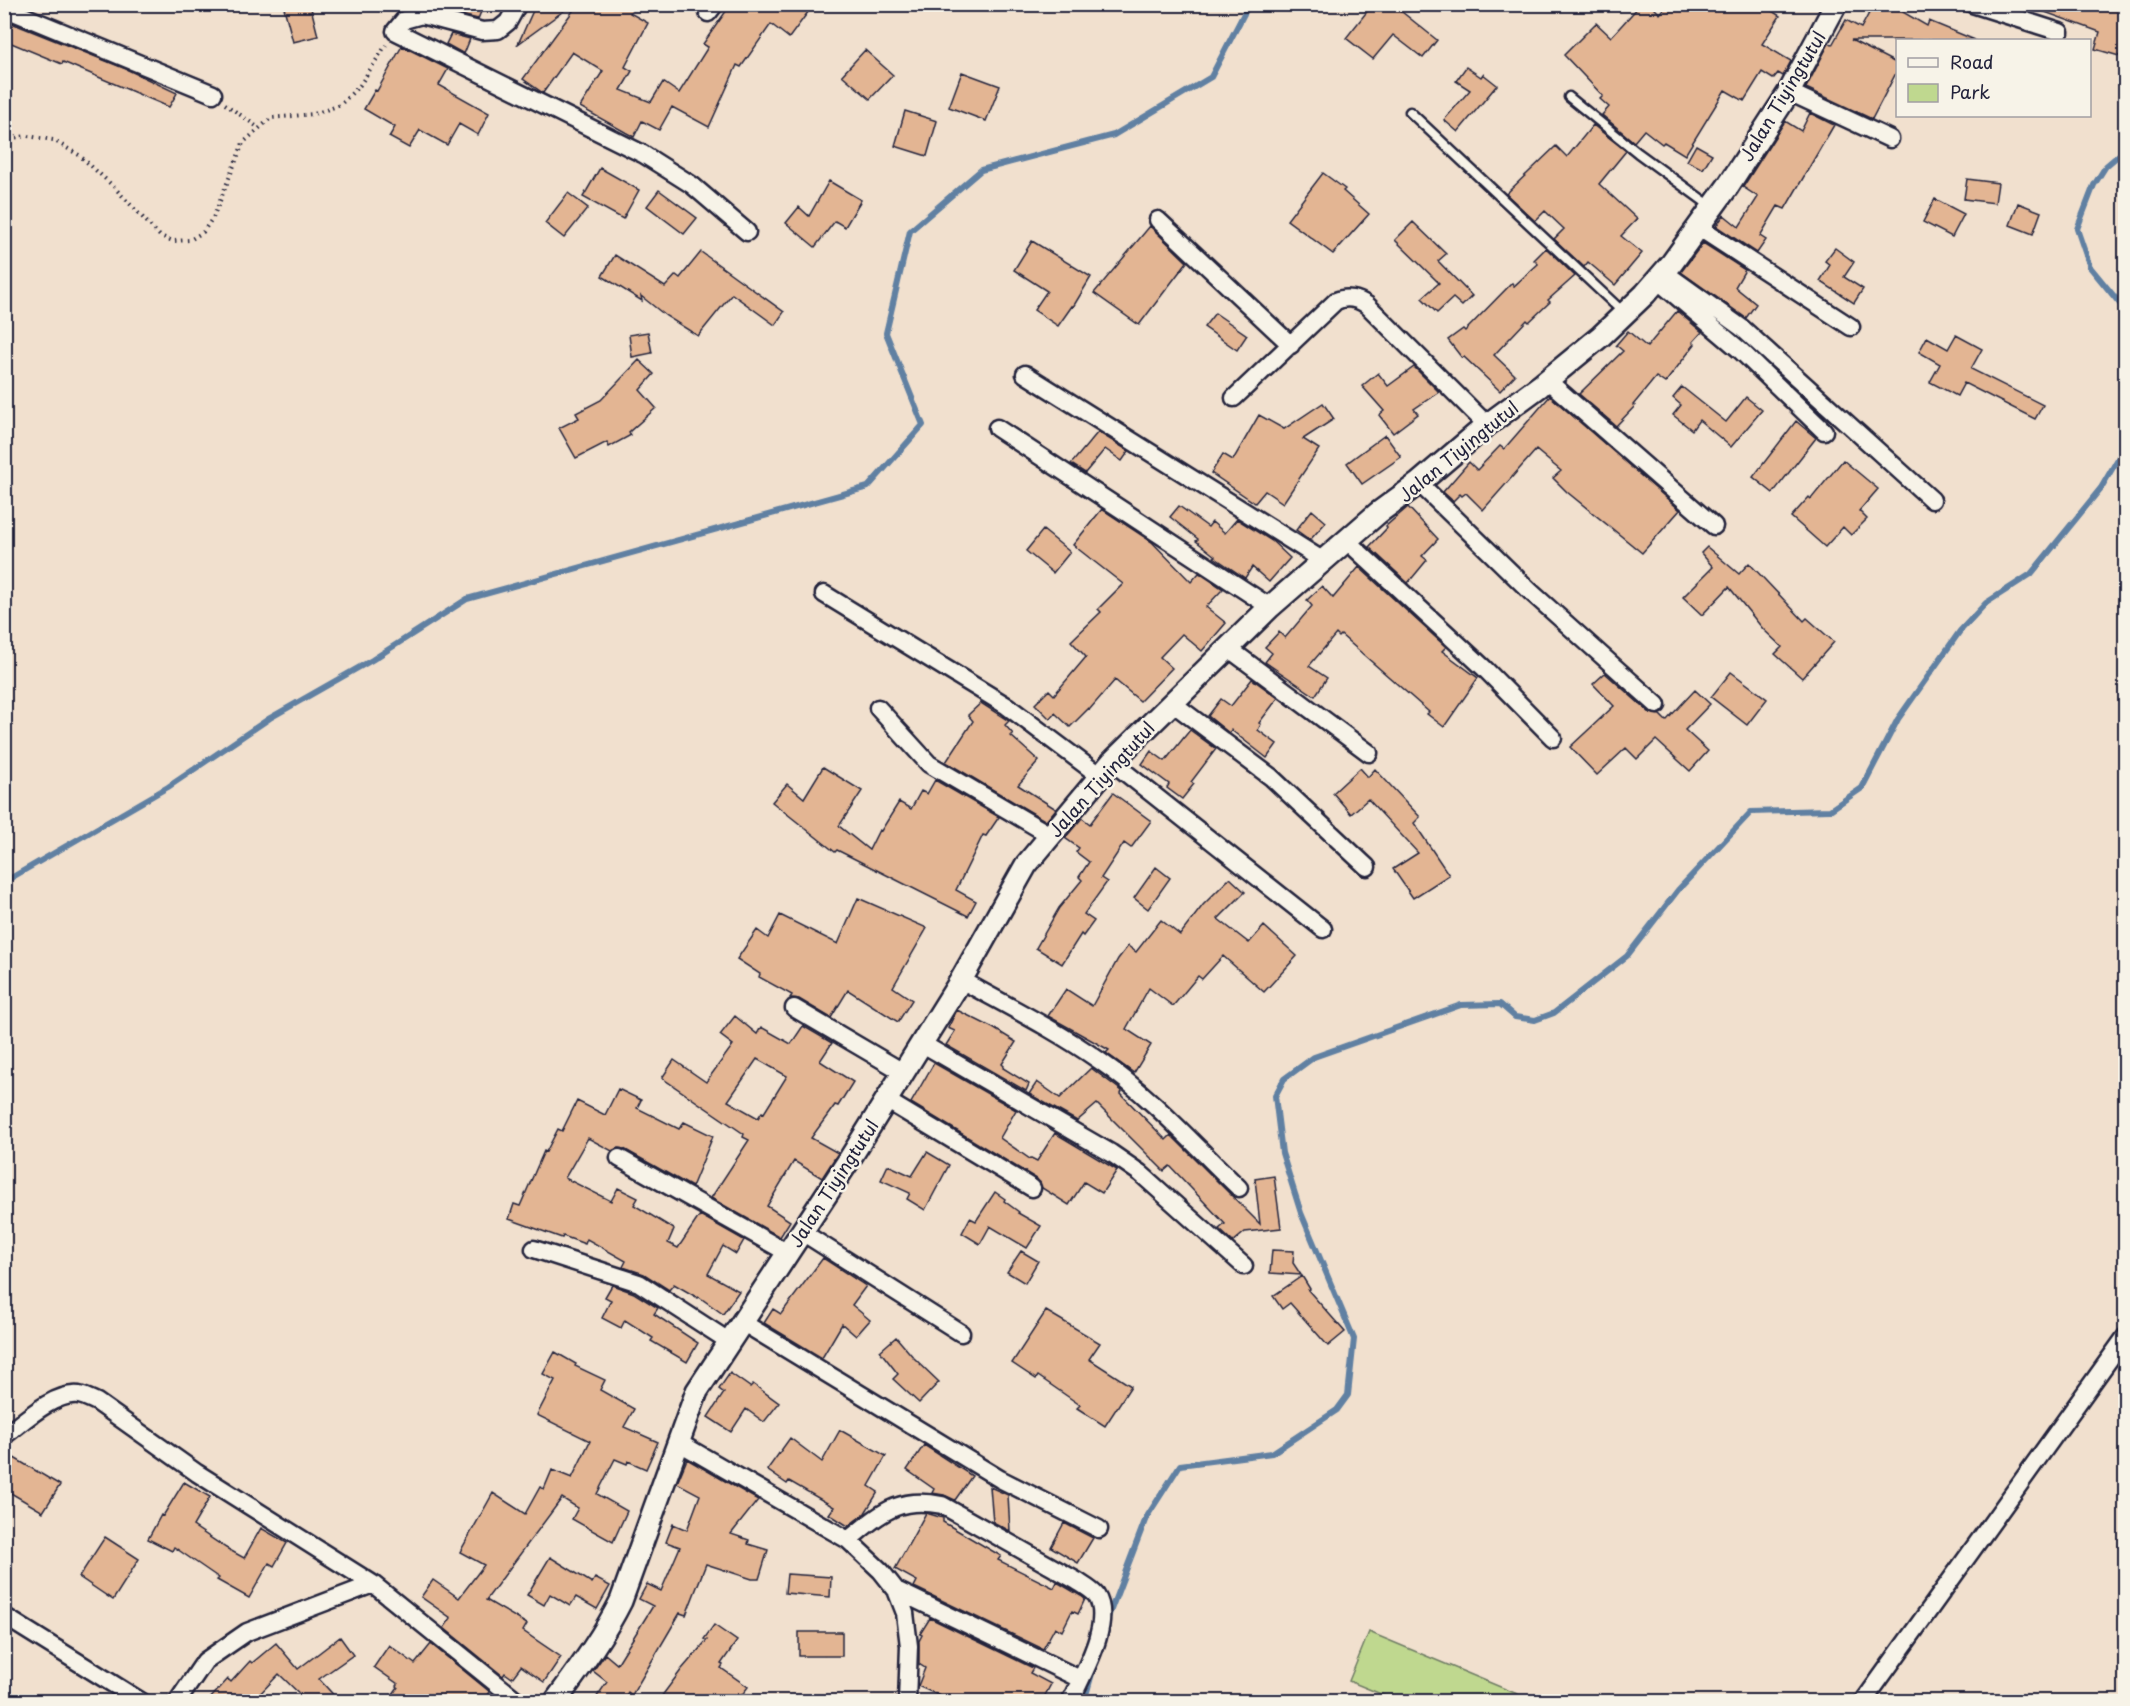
<svg xmlns="http://www.w3.org/2000/svg" width="2130" height="1706" viewBox="0 0 2130 1706" font-family="'Playpen Sans',sans-serif">
  <rect width="100%" height="100%" fill="#f1e0ce"/>
  <filter id="ink" filterUnits="userSpaceOnUse"><feTurbulence type="fractalNoise" baseFrequency=".0167" numOctaves="2"/><feDisplacementMap in="SourceGraphic" scale="12" xChannelSelector="R" yChannelSelector="G"/><feConvolveMatrix kernelMatrix="1 2 1 2 8 2 1 2 1" color-interpolation-filters="sRGB"/></filter>
  <g filter="url(#ink)">
    <path fill="#bfd88f" stroke="#707d65" stroke-width="1.5" d="M1369 1632 1534 1701H1398L1349 1681Z"/>
    <g fill="none" stroke-linecap="round" stroke-linejoin="round">
      <path stroke="#6180a2" stroke-width="6" d="M2126 149 2106 166 2094 185 2077 229 2090 267 2126 311
        M4 882 168 787 270 718 372 660 467 599 868 487 923 425 886 333 910 231 981 170 1114 135 1211 77 1249 4
        M1107 1620 1146 1518 1180 1465 1272 1453 1337 1410 1348 1395 1354 1339 1301 1213 1282 1153 1275 1096 1284 1079 1314 1057 1461 1005 1500 1004 1515 1017 1535 1020 1554 1013 1627 956 1678 890 1751 812 1830 810 1862 788 1898 719 1960 631 1986 603 2031 574 2101 488 2126 445
        M1084 1702 1093 1670"/>
    </g>
    <path fill="#e3b593" stroke="#22223b" stroke-width="1.5" fill-rule="evenodd" d="M283 4H310L318 36 293 42Z
      M467 4H484L478 19 461 15Z
      M536 4H573L518 44Z
      M578 4H635L630 13 648 23 625 67 632 71 621 90 651 102 663 82 679 93 708 47 703 44 731 4H814L789 38 771 24 741 67 737 65 709 127 672 107 659 130 642 121 634 137 580 107 603 71 572 52 543 93 523 79Z
      M1373 4H1392L1437 40 1423 58 1393 35 1373 59 1346 38Z
      M1641 4H1650L1660 14 1668 4H1761L1780 16 1762 44 1791 61 1783 76 1778 73 1773 79 1762 72 1744 101 1725 90 1685 155 1664 142 1662 144 1644 130 1634 142 1602 115 1609 107 1600 99 1603 96 1564 55 1596 23 1611 37Z
      M1874 4H1889L1927 26 1929 21 1975 40H1851L1898 64V69L1872 119 1806 88 1829 43 1832 45 1846 20 1861 28Z
      M2031 4H2126V58L2095 49 2100 32 2031 7Z
      M4 20 126 69 177 93 169 107 63 62 62 64 4 40Z
      M451 34 470 39 464 54 446 44Z
      M402 46 448 69 439 85 489 113 478 135 459 124 447 145 420 130 409 148 389 137 395 127 364 109 375 90 377 91Z
      M865 50 893 75 870 99 842 75Z
      M1466 67 1481 77 1483 74 1497 85 1458 132 1444 120 1470 90 1456 81Z
      M962 72 1000 86 986 121 949 107Z
      M905 111 937 121 927 156 895 146Z
      M1810 113 1834 125 1785 209 1778 206 1760 236 1766 240 1757 253 1716 226 1724 215 1739 227 1758 197 1743 187 1785 121 1801 131Z
      M1593 125 1626 151 1599 184 1637 219 1621 236 1642 253 1615 285 1588 262 1584 267 1554 239 1564 229 1545 211 1535 221 1506 194 1556 146 1567 157Z
      M1696 145 1712 154 1703 169 1687 161Z
      M600 168 639 190 623 219 583 197Z
      M1323 173 1345 189 1343 191 1369 214 1333 254 1287 220Z
      M1967 179 1998 183 1995 203 1964 199Z
      M829 181 861 200 845 227 835 221 815 247 786 223 799 207 809 216Z
      M659 190 697 218 684 234 647 206Z
      M568 193 588 208 564 238 545 223Z
      M1935 199 1964 214 1952 237 1923 222Z
      M2018 203 2041 212 2033 234 2010 225Z
      M1413 222 1446 254 1438 261 1472 296 1462 306 1453 298 1437 313 1422 298 1439 283 1395 240Z
      M1150 226 1187 262 1139 325 1094 293Z
      M1032 241 1091 277 1073 307 1072 306 1058 326 1034 310 1047 291 1014 270Z
      M1703 243 1745 270 1735 287 1756 304 1746 318 1681 272Z
      M1546 248 1575 276 1548 300 1550 302 1529 322 1527 320 1494 355 1515 375 1500 391 1464 357 1462 358 1448 340 1463 329 1465 331 1512 283 1514 286 1538 264 1534 260Z
      M1835 248 1854 262 1844 277 1863 289 1854 303 1820 281 1830 265 1825 261Z
      M701 252 784 312 775 325 732 294 698 336 666 316 641 296 642 301 602 276 615 255 665 287 676 275 680 278Z
      M1677 311 1702 332 1693 342 1695 344 1665 383 1656 377 1633 405 1635 406 1616 426 1579 394 1623 351 1616 345 1628 331 1647 347Z
      M1215 313 1247 335 1237 350 1204 327Z
      M648 332 652 353 632 357 629 335Z
      M1956 335 1982 349 1971 369 2043 405 2035 419 1964 383 1957 396 1930 382 1940 364 1919 352 1927 337 1948 349Z
      M639 360 654 374 640 390 656 408 629 432 631 435 609 447 607 442 576 458 559 428 579 418 576 413 601 400Z
      M1414 367 1439 392 1414 409 1418 414 1393 433 1379 415 1384 411 1362 386 1378 373 1388 386Z
      M1682 387 1726 422 1746 397 1762 410 1731 447 1699 420 1692 430 1673 415 1681 405 1673 398Z
      M1550 396 1680 510 1642 553 1567 492 1553 478 1561 471 1536 450 1483 510 1466 493 1462 496 1460 494 1453 501 1443 492 1469 462 1477 470 1500 446 1504 449Z
      M1323 403 1334 419 1303 439 1319 449 1283 503 1265 491 1255 503 1211 473 1223 454 1233 460 1259 415 1284 429Z
      M1796 421 1816 438 1773 493 1753 477Z
      M1098 432 1129 451 1122 461 1105 449 1085 473 1071 464Z
      M1385 435 1401 457 1362 484 1347 463Z
      M1843 460 1878 489 1859 511 1867 519 1851 535 1843 527 1825 547 1791 517 1809 497 1811 499Z
      M1179 506 1208 527 1212 522 1225 533 1237 519 1272 541 1290 558 1269 582 1252 567 1245 578 1214 557 1215 556 1196 541 1198 539 1170 517Z
      M1408 507 1438 539 1422 556 1427 560 1408 583 1369 547 1387 528 1386 526Z
      M1102 509 1152 542 1191 582 1199 573 1223 589 1206 607 1226 623 1202 651 1182 634 1160 657 1172 668 1140 701 1115 680 1090 709 1089 708 1070 727 1055 713 1050 719 1035 704 1049 690 1054 695 1086 657 1071 641 1101 612 1098 609 1123 584 1073 545Z
      M1312 510 1326 522 1310 540 1296 530Z
      M1043 530 1070 552 1053 573 1026 551Z
      M1707 547 1739 574 1749 563 1804 621 1807 618 1834 642 1802 678 1775 654 1782 647 1763 629 1729 587 1702 615 1683 597 1713 567 1701 553Z
      M1359 567 1446 647 1442 651 1478 678 1444 727 1427 714 1429 712 1341 635 1339 637 1336 634 1309 666 1327 678 1315 696 1265 662 1272 653 1265 647 1279 632 1285 638 1312 606 1307 600 1322 586 1333 598Z
      M1731 672 1767 699 1747 725 1711 697Z
      M1605 673 1650 713 1660 715 1666 721 1695 690 1710 704 1685 730 1708 751 1690 771 1656 740 1637 759 1626 748 1597 775 1570 747 1614 706 1593 684Z
      M1252 679 1278 698 1259 723 1261 724 1258 730 1277 744 1267 758 1231 730 1229 733 1208 716 1221 699 1231 706Z
      M981 703 1009 721 1005 725 1013 734 1011 736 1039 761 1018 785 1056 809 1046 821 946 762 973 721 968 715Z
      M1190 730 1216 749 1191 782 1194 784 1182 799 1167 788 1169 784 1142 764 1151 751 1165 761Z
      M823 767 862 791 839 826 869 850 879 830 881 831 899 802 911 809 921 791 927 794 935 780 999 817 986 836 983 835 956 890 976 901 968 916 837 850 835 852 772 802 787 784 804 798Z
      M1360 768 1368 777 1375 769 1420 817 1414 823 1449 875 1413 898 1393 869 1418 853 1368 799 1351 814 1333 793Z
      M1113 793 1151 821 1131 848 1124 843 1101 878 1107 882 1084 914 1094 921 1083 936 1081 934 1062 964 1036 948 1059 908 1082 880 1079 877 1089 862 1076 852 1079 848 1065 838 1082 818 1090 824Z
      M1156 867 1170 878 1148 909 1134 898Z
      M1230 878 1245 892 1218 919 1249 943 1264 926 1297 956 1264 992 1223 956 1202 979 1198 976 1173 1006 1149 988 1126 1029 1151 1045 1134 1073 1106 1053 1109 1050 1048 1016 1066 989 1092 1006 1118 959 1128 946 1136 952 1161 920 1180 935 1203 905Z
      M858 898 927 928 893 987 912 1000 898 1022 848 990 831 1018 799 999 790 998 792 995 759 977 760 974 737 959 757 930 768 938 780 915 838 944Z
      M957 1010 993 1028 1016 1042 1002 1064 1004 1066 1003 1068 1029 1084 1026 1091 946 1045 955 1031 948 1028Z
      M735 1016 757 1034 761 1027 791 1044 803 1026 832 1043 820 1061 853 1082 838 1106 835 1105 811 1138 838 1153 822 1178 794 1161 767 1206 790 1221 780 1237 711 1198 749 1140 743 1137 744 1134 662 1078 674 1060 706 1082 733 1045 720 1035ZM757 1059 787 1076 764 1113 762 1112 758 1118 728 1101Z
      M934 1063 1016 1110 1000 1138 1030 1159 1031 1158 1037 1161 1055 1133 1117 1170 1102 1193 1084 1182 1069 1205 1042 1188 1037 1179 911 1103Z
      M1091 1068 1122 1091 1121 1094 1166 1140 1171 1135 1260 1224 1255 1179 1274 1176 1281 1228 1245 1232 1233 1242 1219 1229 1225 1224 1170 1166 1164 1171 1097 1104 1077 1121 1029 1094 1037 1082 1060 1098Z
      M618 1089 641 1100 637 1108 679 1129 684 1122 713 1136 692 1187 624 1149 618 1148 612 1151 588 1138 565 1178 611 1201 618 1188 638 1198 634 1205 674 1229 668 1243 678 1248 700 1215 744 1240 736 1254 723 1246 708 1274 739 1291 723 1314 699 1297 698 1298 674 1284 669 1290 644 1274 623 1267 626 1261 587 1239 585 1244 563 1236 562 1238 509 1219 514 1204 520 1206 544 1151 546 1152 558 1129 562 1131 577 1101 605 1115Z
      M927 1152 949 1165 925 1210 907 1199 910 1193 881 1180 888 1165 912 1176Z
      M995 1192 1005 1199 1004 1201 1019 1212 1018 1213 1041 1226 1027 1248 990 1226 980 1244 962 1233 970 1218 976 1221Z
      M1272 1250 1294 1251 1293 1263 1301 1275 1270 1273Z
      M1021 1251 1038 1261 1025 1283 1007 1272Z
      M823 1258 866 1286 852 1305 870 1320 856 1336 842 1324 822 1358 764 1323 773 1309 781 1314Z
      M1302 1276 1310 1289 1308 1290 1345 1332 1328 1346 1290 1303 1282 1309 1273 1296Z
      M612 1285 634 1293 658 1308 654 1314 698 1343 687 1362 651 1341 653 1338 625 1320 621 1328 602 1318 611 1300 605 1297Z
      M1046 1311 1100 1343 1089 1359 1131 1386 1105 1426 1077 1408 1080 1405 1038 1376 1036 1379 1012 1363Z
      M896 1337 914 1358 939 1382 919 1403 893 1379 898 1374 880 1351Z
      M555 1352 576 1364 575 1366 605 1380 600 1390 634 1409 624 1427 658 1442 646 1469 628 1461 627 1464 615 1459 597 1494 627 1511 613 1542 572 1519 578 1508 562 1498 486 1600 527 1624 523 1631 561 1657 544 1682 521 1666 512 1678 505 1673 503 1676 444 1628 451 1618 421 1597 433 1580 459 1598 484 1565 460 1552 493 1493 525 1514 540 1487 544 1489 552 1470 572 1478 590 1441 537 1415 555 1380 543 1374Z
      M730 1373 750 1387 753 1384 779 1403 764 1422 746 1409 731 1432 708 1417 724 1393 719 1389Z
      M840 1430 886 1456 869 1486 878 1492 865 1513 848 1526 829 1514 834 1507 789 1481 787 1484 767 1470 790 1438 822 1462Z
      M924 1445 972 1476 955 1500 944 1495 932 1493 934 1489 907 1470Z
      M4 1452 60 1485 43 1512 4 1489Z
      M687 1459 758 1500 731 1534 749 1540 748 1544 768 1550 759 1579H752L706 1564 686 1615 680 1613 632 1695 628 1692 622 1701H594L607 1682 593 1671 605 1654 617 1664 653 1606 639 1599 647 1584 661 1591 680 1547 666 1542 673 1524 687 1530 700 1495 677 1483Z
      M184 1482 210 1497 193 1526 226 1548 244 1558 261 1528 287 1543 274 1566 269 1563 249 1598 217 1580 219 1578 174 1547 172 1551 148 1539 161 1515 163 1516Z
      M990 1487 1008 1495 1010 1531 993 1522Z
      M926 1513 943 1518V1522L1001 1556 998 1560 1054 1588 1057 1582 1081 1596 1085 1599 1078 1614 1072 1611 1062 1631 1055 1627 1043 1649 914 1587 917 1581 895 1569Z
      M1064 1523 1093 1538 1078 1563 1051 1547Z
      M105 1537 139 1559 113 1600 79 1577Z
      M550 1557 592 1583 595 1578 610 1586 597 1609 576 1597 570 1606 550 1594 544 1605 527 1595Z
      M787 1574 831 1577 830 1597 785 1593Z
      M930 1618 1033 1668 1030 1673 1051 1684 1042 1701H951L918 1686 925 1668 919 1664V1641L922 1635 920 1634Z
      M714 1625 737 1641 721 1664 723 1665 721 1668 748 1687 737 1701H658L682 1669 707 1640 704 1639Z
      M799 1632H842V1656H799Z
      M340 1637 353 1655 319 1679 339 1701H307L279 1674 253 1701H208L228 1679 231 1682 250 1661 252 1663 276 1643 298 1669Z
      M431 1644 490 1692 483 1701H388L398 1687 397 1686 398 1684 374 1667 389 1645 415 1664Z"/>
    <g fill="none" stroke-linecap="round" stroke-linejoin="round">
      <g stroke="#22223b" stroke-width="13">
        <path id="service" d="M1569 97 1638 153 1712 207
          M1410 112 1624 313"/>
      </g>
      <g stroke="#22223b" stroke-width="21">
        <path id="minor" d="M518 4 508 22 498 30 482 31 422 15 404 20 395 31 643 154 692 185 747 232
          M1972 4 2060 32
          M4 8 213 94
          M708 13 715 4
          M1789 92 1890 139
          M1158 220 1291 345
          M1698 227 1851 327
          M1664 272 1742 328 1932 500
          M1657 280 1741 351 1824 431
          M1025 374 1322 560
          M1547 380 1714 526
          M1234 398 1336 301C1346 296 1358 299 1367 305L1487 425
          M997 428 1270 607
          M1419 483 1531 592 1657 705
          M1346 540 1484 668 1553 738
          M824 594 1007 706 1100 776
          M1228 648 1369 753
          M1171 702 1271 777 1367 867
          M878 708 929 764 1050 835
          M1112 762 1323 929
          M961 980C1008 1006 1056 1030 1100 1061 1151 1096 1194 1145 1239 1188
          M794 1008 903 1072
          M921 1043 1111 1153 1140 1173 1244 1266
          M886 1100 1032 1188
          M619 1158 788 1253
          M802 1232 961 1333
          M534 1249 639 1283 730 1342
          M742 1322 1000 1479 1099 1529
          M4 1436C23 1422 54 1392 79 1395 85 1396 92 1400 97 1402L197 1473 373 1584 519 1702
          M678 1442 848 1540 881 1571 896 1590 905 1613 909 1646 907 1702
          M848 1540C882 1513 897 1496 942 1505L1077 1581C1083 1585 1092 1590 1096 1595 1114 1622 1082 1675 1070 1702
          M896 1590 1080 1679
          M4 1616 142 1702
          M177 1702 205 1661 247 1632 373 1584
          M1863 1702 2126 1336"/>
      </g>
      <g stroke="#22223b" stroke-width="26">
        <path id="tertiary" d="M555 1702C579 1669 603 1637 621 1601L697 1391 849 1160 961 980 1026 865 1112 762 1270 607 1378 513 1419 483 1487 425 1540 386 1601 336 1645 294 1672 263 1728 186 1789 92 1836 4"/>
      </g>
      <path stroke="#22223b" stroke-width="4" stroke-dasharray="1.5 4.5" stroke-linecap="butt" d="M225 104 259 128
        M4 139 27 136 53 140 79 155 114 187 160 236 173 241 190 240 203 232 214 216 243 143 271 118 314 114 340 105 360 85 386 45"/>
      <use href="#service" stroke="#f7f3e8" stroke-width="8"/>
      <use href="#minor" stroke="#f7f3e8" stroke-width="16"/>
      <use href="#tertiary" stroke="#f7f3e8" stroke-width="21"/>
    </g>
  </g>
  <g text-anchor="middle" dominant-baseline="central" stroke-width="5" stroke-linejoin="round" paint-order="stroke">
    <g font-size="18" fill="#22223b" stroke="#f7f3e8">
      <text transform="translate(1782 96) rotate(-59)">Jalan Tiyingtutul</text>
      <text transform="translate(1458 451) rotate(-39)">Jalan Tiyingtutul</text>
      <text transform="translate(1101 779) rotate(-48)">Jalan Tiyingtutul</text>
      <text transform="translate(833 1183) rotate(-57)">Jalan Tiyingtutul</text>
    </g>
  </g>
  <rect width="2130" height="1706" fill="none" stroke="#f7f3e8" stroke-width="24"/>
  <rect x="12" y="12" width="2106" height="1682" fill="none" stroke="#22223b" stroke-width="2" filter="url(#ink)"/>
  <rect x="1896" y="39" width="195" height="78" fill="#f7f3e8" stroke="#a29fa3" stroke-width="1.5"/>
  <rect x="1908" y="58" width="30" height="9" fill="#f7f3e8" stroke="#a29fa3" stroke-width="1.5"/>
  <text x="1950" y="69" font-size="18" fill="#22223b">Road</text>
  <rect x="1908" y="84" width="30" height="18" fill="#bfd88f" stroke="#a29fa3" stroke-width="1.5"/>
  <text x="1950" y="99" font-size="18" fill="#22223b">Park</text>
</svg>
